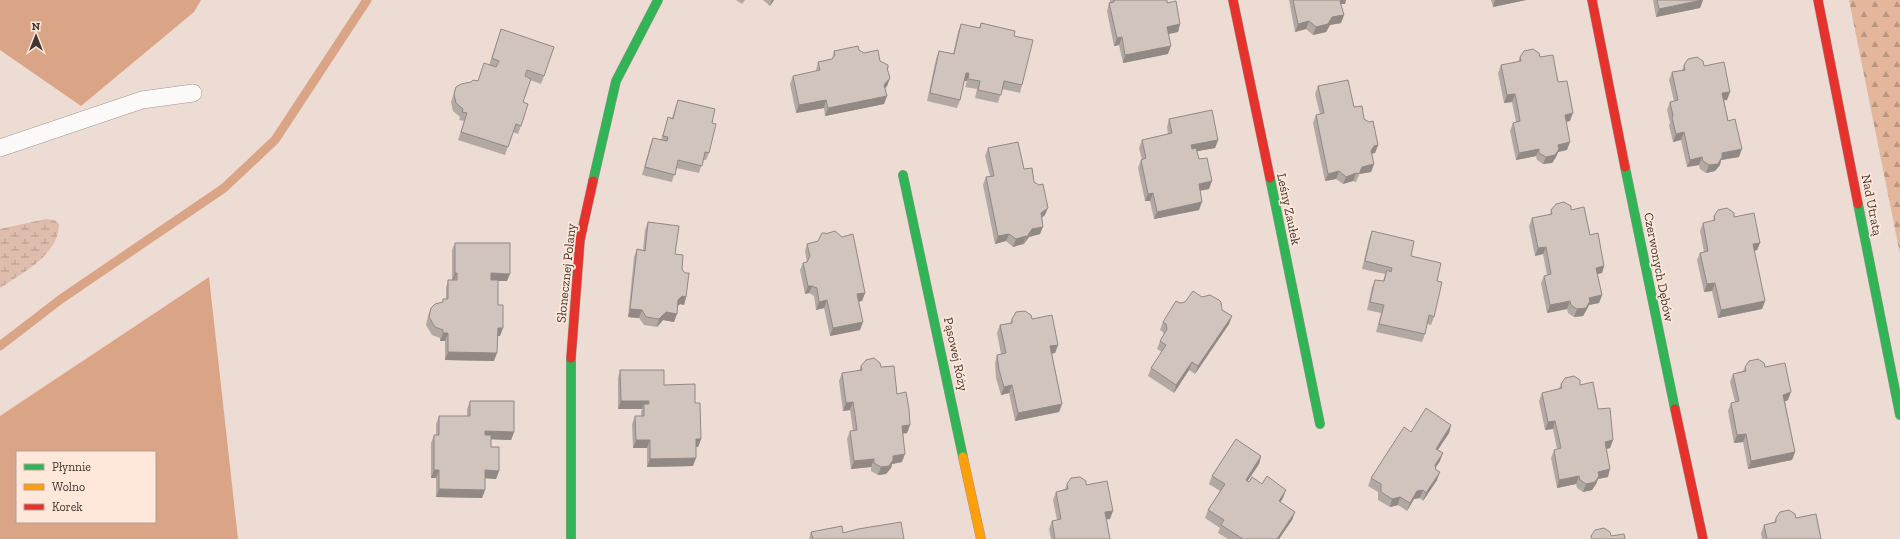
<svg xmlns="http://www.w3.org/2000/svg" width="1900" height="539" viewBox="0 0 1900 539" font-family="'Zilla Slab',serif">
  <defs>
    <pattern id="forest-firs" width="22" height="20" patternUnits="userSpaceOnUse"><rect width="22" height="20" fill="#e4b69c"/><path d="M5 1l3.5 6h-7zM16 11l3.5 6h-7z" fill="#ba9580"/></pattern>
    <pattern id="wetland-marsh" width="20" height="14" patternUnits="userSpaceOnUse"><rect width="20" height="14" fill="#debdac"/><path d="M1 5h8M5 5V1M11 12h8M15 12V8" fill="none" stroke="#b69a8c"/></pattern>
  </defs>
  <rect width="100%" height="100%" fill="#ecdcd4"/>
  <path fill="url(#forest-firs)" d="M1849 0H1900V254Z"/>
  <path fill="url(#wetland-marsh)" d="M46 219 54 220 59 224C59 255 22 273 0 288V229Z"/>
  <path fill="#daa486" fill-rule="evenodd" d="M0 0H201L194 12 81 106 0 50Z
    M209 277 238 539H0V416ZM17 452H155V522H17Z"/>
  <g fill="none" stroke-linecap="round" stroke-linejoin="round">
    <path stroke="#daa486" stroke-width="9" d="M0 346 61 299 224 188 275 140 367 0"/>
    <g stroke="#a39790" stroke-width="18">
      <path id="lane" d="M0 148 142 100 193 93"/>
    </g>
    <g stroke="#a39790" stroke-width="10">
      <path id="fast" d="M1625 167 1675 409
        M903 175 963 457
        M1270 178 1320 424
        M593 181 616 81 658 0
        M1858 204 1900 415
        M571 358V539"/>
    </g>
    <g stroke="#a39790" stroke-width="10">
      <path id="slow" d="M963 457 981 539"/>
    </g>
    <g stroke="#a39790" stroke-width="10">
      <path id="jam" d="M1233 0 1270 178
        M1592 0 1625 167
        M1818 0 1858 204
        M571 358 580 240 593 181
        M1675 409 1703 539"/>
    </g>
    <use href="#lane" stroke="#fcfaf9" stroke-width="17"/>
    <use href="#fast" stroke="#30b455" stroke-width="9"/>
    <use href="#slow" stroke="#ff9f0a" stroke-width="9"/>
    <use href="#jam" stroke="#e5322d" stroke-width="9"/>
  </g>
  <path fill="#b3a9a3" d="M736 0H745L742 4Z
    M763 0H774L770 6Z
    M1110 0H1167V3L1180 24 1178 32 1168 34V54L1123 63 1119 45 1114 46 1107 11 1109 3H1110Z
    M1289 0H1346L1345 4H1341L1344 15 1341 23 1330 25 1326 32 1313 35 1306 29 1295 32Z
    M1491 0H1526L1493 7Z
    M1653 0H1703L1700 8 1656 17Z
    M981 23 1014 36 1022 85 1020 93 1002 89 998 103 975 98 977 89 965 87 967 81H964L960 100 957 108 927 101 936 59 939 51 953 54 958 32 961 24 979 28Z
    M501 29 544 76 541 84 530 80 523 102 521 126 518 134 513 132 505 155 458 140 464 121 459 120 460 117 453 111 451 102 456 87 478 81 489 65Z
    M859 50 880 61 888 68 887 70 890 78 887 86 885 88 887 96 884 104 825 116 824 108 796 113 790 84 793 76 816 71V70L818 62 832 59 834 51Z
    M1520 57H1540L1558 82 1570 121 1566 122 1567 150 1558 152 1556 157 1552 163 1543 164 1537 160 1536 156 1516 160 1510 131 1513 123 1516 122 1512 102 1504 103 1498 73 1501 65 1518 62Z
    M1684 65 1704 66 1727 100H1724L1728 121 1739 157 1721 160 1720 165 1715 171 1706 173 1700 169 1699 165 1687 167 1681 140 1673 142 1669 125 1670 123 1667 110 1670 102 1674 101 1669 80 1672 72 1682 70Z
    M1318 86 1354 107 1364 119 1378 145 1375 153 1371 154 1374 164 1371 172 1359 174 1356 182 1353 181 1343 184 1336 179 1325 181 1313 123 1316 115 1320 114 1315 94Z
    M678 100 712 123 709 153 706 160H703L699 173 676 168 672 182 642 175 650 146 653 138 661 140 668 117 672 118 675 108Z
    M1169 119 1218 140 1215 148 1197 151 1199 159 1209 189 1200 191 1199 210 1154 219 1150 201H1145L1138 168 1141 160H1142L1139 148 1142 140 1168 134 1167 127Z
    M988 148 1024 169 1034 182 1045 215 1042 218 1040 234 1029 237 1023 245V244L1013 247 1006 241 995 244 983 185 986 177 990 176 985 156Z
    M1551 210H1571L1590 235 1604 266 1602 273 1597 274 1602 295 1599 303 1589 305 1587 309 1583 316 1574 317 1568 313 1567 309 1547 313 1541 283 1544 276 1547 275 1543 254 1535 256 1529 226 1532 218 1550 215Z
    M1714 216 1734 217 1760 243 1757 250 1754 251 1765 301 1762 309 1718 318 1712 291 1704 292 1697 260 1700 253 1704 252 1700 231 1703 223 1713 221Z
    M648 222 675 254 682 269 686 297 684 305 680 304 678 306 674 322 663 320 657 327 644 325 639 318 628 317 634 257 637 249 643 250 645 230Z
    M1372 231 1411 256 1437 281 1434 317 1431 325 1427 324 1425 334 1422 342 1376 332 1381 313 1367 310 1372 287 1375 280 1383 281 1385 274 1362 269 1369 239Z
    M825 234 865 293 862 301 858 302 860 330 830 336 824 308 816 310 814 296 809 293 805 294 800 270 803 263 807 262 805 251 807 244 818 241Z
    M455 243 507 281H498V305L500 336H498L494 361 445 360V341H440V338L432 335 426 325 428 316 431 308 442 302 443 299H446V288L448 280H452V250Z
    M1180 303 1222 310 1232 316 1229 324 1195 374 1189 370 1174 393 1148 376 1151 368 1162 352 1157 349 1160 341 1164 335 1163 332 1160 330 1163 322Z
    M1012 319H1032L1058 345 1055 353 1052 354 1062 404 1059 412 1015 421 1009 393 1001 395 996 378 995 363 997 355 1001 354 997 333 1000 325 1010 323Z
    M861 366 881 367 897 394 910 425 907 433 902 434V462L892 464 891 468 886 474 878 475 871 471V467L851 469 847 439 850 431H853L852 423 850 410 843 411 839 381 842 373 859 371Z
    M1745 367H1765L1788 400 1785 401 1795 452 1792 460 1748 469 1743 442 1734 443 1728 411 1731 403 1735 402 1730 382 1733 374 1743 371Z
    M620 370 664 385 695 403 701 439 698 447H696L693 466 647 467V448H633L632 424 635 416H641V412L642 409H618V378Z
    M1561 384 1580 385 1598 409 1613 440 1610 448 1606 449 1608 477 1598 479 1596 484 1592 490 1583 492 1577 488 1576 484 1557 488 1551 458 1554 450 1557 449 1553 429 1545 430 1539 401 1542 393 1559 389Z
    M470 401 514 432 511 440 491 439V447L499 471 496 479 485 478V490L482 498 436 497V478H431V443L434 435H436V424L439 416H467V409Z
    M1451 425 1449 433 1438 450 1440 461 1436 467 1437 480 1423 501 1420 498 1414 499 1407 511 1398 505 1390 507 1378 500V492L1368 486 1371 478 1411 432Z
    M1261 456 1259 464 1247 481 1283 498 1280 502 1295 512 1292 520 1279 539H1228L1218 533 1220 528 1205 518 1208 510 1220 491 1209 484 1212 476Z
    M1067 484 1086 485 1110 519H1106L1110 539H1051L1049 529 1052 521 1057 520 1053 500 1056 492 1065 489Z
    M1776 518H1796L1821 539H1762L1761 533 1764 525 1774 522Z
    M811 532 843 533 904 539H809Z"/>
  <path fill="#928984" d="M772 0H774L770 6Z
    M1341 0H1346L1345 4H1341L1338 9Z
    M1495 0H1526L1493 7Z
    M1703 0 1700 8 1656 17 1659 9Z
    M1344 15 1341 23 1330 25 1326 32 1313 35 1316 27 1332 17Z
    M1309 21 1306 29 1295 32 1298 24Z
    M1180 24 1178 32 1164 35 1167 27Z
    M1122 37 1119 45 1114 46 1117 38Z
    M1171 46 1168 54 1123 63 1125 55Z
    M966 73H969L967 81H963Z
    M890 78 887 86 881 93 884 85Z
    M1730 92 1727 100 1719 101 1722 93Z
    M1515 94 1512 102 1504 103 1507 95Z
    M887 96 884 104 825 116 828 108Z
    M826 100 824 108 796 113 799 105Z
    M1573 113 1570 121 1562 123 1565 115Z
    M1684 132 1681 140 1673 142 1676 134Z
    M1218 140 1215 148 1188 153 1191 145Z
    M1570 142 1567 150 1558 152 1556 157 1552 163 1543 164 1546 157 1558 145Z
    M1378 145 1375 153 1371 154V151L1374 146Z
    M1539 149 1536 156 1516 160 1519 153Z
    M1742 149 1739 157 1721 160 1720 165 1715 171 1706 173 1709 165 1722 153Z
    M1702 157 1699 165 1687 167 1690 160Z
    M1374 164 1371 172 1359 174 1356 182 1362 167Z
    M1339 171 1336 179 1325 181 1328 174Z
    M1356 173 1353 181 1343 184 1346 177Z
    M1212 181 1209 189 1196 191 1199 184Z
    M1153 193 1150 201H1145L1148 194Z
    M1202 202 1199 210 1154 219 1157 212Z
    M1048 208 1045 215 1038 220 1041 213Z
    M1043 227 1040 234 1029 237 1023 245 1026 238 1032 229Z
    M1009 234 1006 241 995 244 998 236Z
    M1026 236 1023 244 1013 247 1016 239Z
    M1760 243 1757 250 1750 252 1753 244Z
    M1546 247 1543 254 1535 256 1538 248Z
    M1604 266 1602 273 1593 275 1596 268Z
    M455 273H457L454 281H452Z
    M491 273 510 274 507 281H489Z
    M1715 283 1712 291 1704 292 1707 284Z
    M808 286H812L809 293 805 294Z
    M865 293 862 301 854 302 857 294Z
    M1602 295 1599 303 1589 305 1587 309 1583 316 1574 317 1577 309 1589 298Z
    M682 296 686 297 684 305 680 304 675 308 678 300Z
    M827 300 824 308 816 310 819 302Z
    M1570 301 1567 309 1547 313 1550 305Z
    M1765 301 1762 309 1718 318 1721 310Z
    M630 309 642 310 639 318 628 317Z
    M666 312 677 314 674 322 663 320 657 327 659 319Z
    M1232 316 1229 324 1195 374 1198 366Z
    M863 322 860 330 830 336 833 328Z
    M498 328H503L500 336H495Z
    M443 333H448L445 341H440Z
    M1058 345 1055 353 1047 354 1050 346Z
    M448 352 497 353 494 361 445 360Z
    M1192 362 1189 370 1174 393 1176 385Z
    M1012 385 1009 393 1001 395 1004 387Z
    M1791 392 1788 400 1781 403 1783 395Z
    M621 401H649L646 409 644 404 642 409H618Z
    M853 402 850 410 843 411 846 403Z
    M1062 404 1059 412 1015 421 1018 413Z
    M1555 421 1553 429 1545 430 1548 422Z
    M910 425 907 433 899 434 902 426Z
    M1451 425 1449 433 1433 457 1436 449Z
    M485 431 514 432 511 440 482 439Z
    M1746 434 1743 442 1734 443 1737 435Z
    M696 439H701L698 447H693Z
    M636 440H650L647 448H633Z
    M1613 440 1610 448 1602 450 1605 442Z
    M1795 452 1792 460 1748 469 1751 461Z
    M1443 453 1440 461 1432 473 1435 465Z
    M905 454 902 462 892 464 891 468 886 474 878 475 881 467 893 456Z
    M1261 456 1259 464 1243 488 1246 480Z
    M696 458 693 466 647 467 650 459Z
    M874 459 871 467 851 469 854 461Z
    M1610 469 1608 477 1598 479 1596 484 1592 490 1583 492 1586 484 1598 472Z
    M434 470H439L436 478H431Z
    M485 470 499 471 496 479 482 478Z
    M1440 472 1437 480 1423 501 1426 493Z
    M1579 476 1576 484 1557 488 1559 480Z
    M439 489 485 490 482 498 436 497Z
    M1286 490 1283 498 1276 509 1279 501Z
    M1423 490 1420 498 1414 499 1407 511 1410 503 1417 491Z
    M1400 497 1398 505 1390 507 1392 499Z
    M1113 511 1110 519 1102 520 1105 512Z
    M1295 512 1292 520 1279 539H1277Z"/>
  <path fill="#d0c4bd" stroke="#928984" d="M1114 0H1167V3L1176 1 1180 24 1167 27 1171 46 1125 55 1122 37 1117 38 1109 3 1114 2Z
    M1293 0H1341L1340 1 1344 15 1332 17 1328 24 1316 27 1309 21 1298 24Z
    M1657 0H1702L1659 9Z
    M981 23 1015 31 1014 36 1033 40 1022 85 1004 81 1001 95 978 90 980 81 968 79 969 73H966L960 100 930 93 939 51 954 54 961 24 980 28Z
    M501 29 554 47 544 76 527 70 525 76 531 79 523 102 528 104 521 126 516 124 508 147 461 132 467 113 462 112 463 109 456 103 454 94 456 87 461 84 471 82 473 80 478 81 484 63 496 67 499 61 492 58Z
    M858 46 859 50 864 53 878 50 880 61 888 65V68H887L890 78 884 85 887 96 828 108 826 100 799 105 793 76 820 70 818 62 832 59 835 55 834 51Z
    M1533 49 1539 53 1540 57 1553 55 1558 82 1567 81 1573 113 1565 115 1570 142 1558 145 1559 149 1555 155 1546 157 1539 153V149L1519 153 1513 123 1520 121 1518 109 1515 94 1507 95 1501 65 1521 61 1520 57 1524 51Z
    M1697 57 1703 61 1704 66 1724 62 1730 92 1722 93 1728 121 1735 119 1742 149 1722 153V157L1718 164 1709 165 1703 161 1702 157 1690 160 1684 132 1676 134 1672 118 1673 116 1670 102 1678 100 1672 72 1685 70 1684 65 1688 59Z
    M1348 80 1354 107 1362 106 1364 119 1369 122 1373 121 1378 145 1374 146 1371 151 1374 164 1362 167 1359 174 1356 173 1346 177 1339 171 1328 174 1316 115 1324 113 1318 86Z
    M678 100 715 109 712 123 716 124 709 153 705 152 702 166 678 160 675 175 645 167 653 138 667 141 668 137 663 136 668 117 673 119Z
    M1212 110 1218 140 1191 145 1192 149 1196 148 1199 159 1207 158 1212 181 1199 184 1202 202 1157 212 1153 193 1148 194 1141 160 1146 158 1142 140 1172 133 1169 119Z
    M1018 142 1024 169 1032 168 1034 182 1039 185 1043 184 1048 208 1041 213 1043 227 1032 229 1026 238V236L1016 239 1009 234 998 236 986 177 994 176 988 148Z
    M1564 202 1571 206V210L1584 207 1590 235 1598 233 1604 266 1596 268 1602 295 1589 298 1590 301 1586 308 1577 309 1571 305 1570 301 1550 305 1544 276 1551 274 1546 247 1538 248 1532 218 1552 214 1551 210 1556 204Z
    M1727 208 1734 213V217L1754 213 1760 243 1753 244 1765 301 1721 310 1715 283 1707 284 1700 253 1708 251 1703 223 1715 220 1714 216 1718 210Z
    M648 222 679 226 675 254 683 255 682 269 685 273H689L686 297 682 296 678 300 677 314 666 312 659 319 646 317 642 310 630 309 637 249 645 251Z
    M835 231 842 237 853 234 865 293 857 294 863 322 833 328 827 300 819 302 817 288 812 286H808L803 263 807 262 810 256 807 244 818 241 822 233H825V234Z
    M1372 231 1414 241 1411 256 1441 263 1437 281 1442 282 1434 317 1429 315 1425 334 1379 324 1384 305 1370 302 1375 280 1384 281 1387 270 1391 272 1392 268 1365 261Z
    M455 243H510V274L491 273V280H498V305H503V328H498L497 353 448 352V333H443V330L435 327 429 317 431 308 435 304 443 302V299H448V280H457V273H455Z
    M1193 291 1202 297 1210 295 1219 300 1221 302 1222 310 1232 316 1198 366 1192 362 1176 385 1151 368 1166 345 1160 341 1167 329 1166 324 1163 322 1176 301 1180 303 1185 302Z
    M1025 311 1031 315 1032 319 1052 315 1058 345 1050 346 1062 404 1018 413 1012 385 1004 387 999 370 997 355 1006 353 1000 325 1012 323V319L1016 312Z
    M874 358 880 363 881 367 894 366 897 394 906 392 909 409 910 425 902 426 905 454 893 456V460L889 466 881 467 874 463V459L854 461 850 431 857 430 855 415 853 402 846 403 842 373 862 370 861 366 866 360Z
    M1758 359 1764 363 1765 367 1785 363 1791 392 1783 395 1795 452 1751 461 1746 434 1737 435 1731 403 1739 401 1733 374 1746 371 1745 367 1749 361Z
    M620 370H664V385L695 384V403H700L701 439H696V458L650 459V440H636L635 416H644V404H649V401H621Z
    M1574 376 1580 380V385L1593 382 1598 409 1610 408 1613 440 1605 442 1610 469 1598 472 1599 476 1595 482 1586 484 1580 480 1579 476 1559 480 1554 450 1561 448 1555 421 1548 422 1542 393 1562 388 1561 384 1565 378Z
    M470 401H514V432L485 431V435H491V447H499V471L485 470V490L439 489V470H434V435H439V416H470Z
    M1426 408 1451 425 1436 449 1443 453 1435 465 1436 470 1440 472 1426 493 1423 490 1417 491 1410 503 1400 497 1392 499 1381 492V484L1371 478 1404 427 1411 432Z
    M1236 439 1261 456 1246 480 1249 482 1252 477 1262 484 1267 476 1286 490 1279 501 1295 512 1277 539H1243L1221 525 1224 520 1208 510 1225 484 1212 476Z
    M1080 477 1086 481V485L1107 481 1113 511 1105 512 1110 539H1055L1052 521 1061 519 1056 492 1068 489 1067 484 1071 478Z
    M1789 510 1795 514 1796 518 1816 514 1821 539H1767L1764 525 1776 522V518L1780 512Z
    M901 522 904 539H813L811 532 842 526 843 533 858 529Z
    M1604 528 1610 532 1611 536 1624 534 1625 539H1592L1591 536 1595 530Z"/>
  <g text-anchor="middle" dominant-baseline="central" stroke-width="3.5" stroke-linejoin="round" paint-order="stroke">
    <g font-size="13" fill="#423630" stroke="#ffe7da">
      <text transform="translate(1872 205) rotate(79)">Nad Utratą</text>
      <text transform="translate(1289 209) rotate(78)">Leśny Zaułek</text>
      <text transform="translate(1659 267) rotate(79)">Czerwonych Dębów</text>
      <text transform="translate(566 273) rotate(-84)">Słonecznej Polany</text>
      <text transform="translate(956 354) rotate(78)">Pąsowej Róży</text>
    </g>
  </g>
  <rect x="16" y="451" width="140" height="72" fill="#ffe7da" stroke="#b3a096"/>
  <rect x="24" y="464" width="20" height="6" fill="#30b455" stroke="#b3a096"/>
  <text x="52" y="471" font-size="12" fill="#423630">Płynnie</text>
  <rect x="24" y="484" width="20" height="6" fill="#ff9f0a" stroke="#b3a096"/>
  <text x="52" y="491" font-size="12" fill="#423630">Wolno</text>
  <rect x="24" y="504" width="20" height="6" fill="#e5322d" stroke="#b3a096"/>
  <text x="52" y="511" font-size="12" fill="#423630">Korek</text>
  <g transform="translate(36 36)" stroke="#ffe7da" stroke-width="3" paint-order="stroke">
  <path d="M0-3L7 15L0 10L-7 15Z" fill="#423630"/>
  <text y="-6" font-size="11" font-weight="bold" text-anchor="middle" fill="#423630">N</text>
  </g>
</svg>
